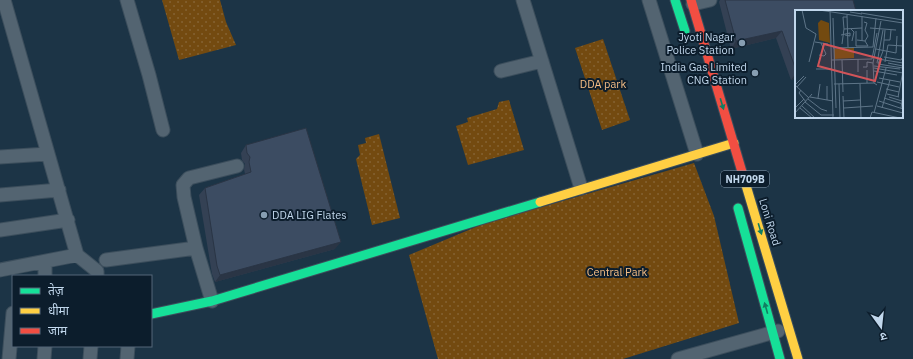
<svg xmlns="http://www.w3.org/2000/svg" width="913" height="359" viewBox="0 0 913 359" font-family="'IBM Plex Sans','Noto Sans Devanagari',sans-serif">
  <defs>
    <pattern id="grass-dots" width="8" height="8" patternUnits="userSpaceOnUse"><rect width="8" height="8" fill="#734a10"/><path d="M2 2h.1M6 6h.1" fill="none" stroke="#856333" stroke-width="1.8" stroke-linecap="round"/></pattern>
  </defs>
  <rect width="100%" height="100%" fill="#1c3446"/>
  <path fill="url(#grass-dots)" d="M162 0H220L226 22 236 45 179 60Z
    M603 39 630 120 602 130 575 48Z
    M509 100 524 150 468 165 456 126 468 122 467 118 497 109 499 102Z
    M379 134 400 218 372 225 356 159 360 155 358 145 366 143 365 138Z
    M694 163 714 216 739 323 623 359H438L409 255 483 224Z"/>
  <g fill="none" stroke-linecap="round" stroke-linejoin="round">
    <g stroke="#3c4e5c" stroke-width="15">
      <path id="street" d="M4 0 77 255 97 271V276
        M127 0 149 75 163 130
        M523 0 581 188
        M649 0 697 154
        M693 4 710 0
        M501 71 542 61
        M0 157 47 154
        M0 195 59 190
        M0 230 68 220
        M196 248 212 301
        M106 260 196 248 184 197 183 185 189 178 237 166
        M45 262V276
        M0 270 77 255
        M9 359 13 313
        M44 359 45 346
        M90 359 91 346
        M127 359 128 346
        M678 359 778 331"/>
    </g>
    <g stroke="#3c4e5c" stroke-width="11">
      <path id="fast" d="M675 0 685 31
        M738 208 780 359
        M151 314 212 301 540 202"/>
    </g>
    <g stroke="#3c4e5c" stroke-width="11">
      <path id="slow" d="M745 182 798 359
        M540 202 734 143"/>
    </g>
    <g stroke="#3c4e5c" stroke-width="11">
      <path id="jam" d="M691 0 745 182"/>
    </g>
    <use href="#street" stroke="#536471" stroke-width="13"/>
    <use href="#fast" stroke="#16e098" stroke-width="9"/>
    <use href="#slow" stroke="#ffcf43" stroke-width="9"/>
    <use href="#jam" stroke="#f24e42" stroke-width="9"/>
  </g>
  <path fill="#344154" d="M720 0H853L796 11V78L791 80 776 38 731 49 719 2Z
    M246 145 335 249 215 282 212 274 199 195 205 188 245 174 244 169 245 164 242 160 241 153Z"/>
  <path fill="#2a3545" d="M782 31 776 38 731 49 736 41Z
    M796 73V78L791 80Z
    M341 242 335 249 215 282 220 275Z"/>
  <path fill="#3c4c62" stroke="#2a3545" d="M725 0H853L856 11H796V70L782 31 736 41Z
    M306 128 341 242 220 275 217 266 205 188 251 172 249 162 250 157 247 153 246 145Z"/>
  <defs><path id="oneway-solid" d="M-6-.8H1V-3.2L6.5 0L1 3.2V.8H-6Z"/></defs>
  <g fill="#117e62">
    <use href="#oneway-solid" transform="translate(722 104) rotate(73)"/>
    <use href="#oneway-solid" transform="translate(760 229) rotate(73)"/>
    <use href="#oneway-solid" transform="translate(766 308) rotate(-106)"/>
  </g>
  <g fill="#879eb2" stroke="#0c1d2c" stroke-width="1.5">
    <circle cx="742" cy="43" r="4"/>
    <circle cx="755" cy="73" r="4"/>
    <circle cx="264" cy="215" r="4"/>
  </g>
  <g text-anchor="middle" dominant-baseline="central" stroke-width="4" stroke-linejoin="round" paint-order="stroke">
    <rect fill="#0c1d2c" stroke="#8b9fb2" stroke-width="1" x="721" y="171" width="48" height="16" rx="3"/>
    <g font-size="10" font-weight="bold" fill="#c1d7ec">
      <text x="745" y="179">NH709B</text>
    </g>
    <g font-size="11" fill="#c1d7ec" stroke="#0c1d2c" text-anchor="end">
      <text x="734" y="37">Jyoti Nagar<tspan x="734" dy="13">Police Station</tspan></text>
      <text x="747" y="67">India Gas Limited<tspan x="747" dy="13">CNG Station</tspan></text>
      <text x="272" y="215" text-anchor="start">DDA LIG Flates</text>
    </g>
    <g font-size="11" fill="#f4bd85" stroke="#0c1d2c">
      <text x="603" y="84">DDA park</text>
      <text x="617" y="272">Central Park</text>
    </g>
    <g font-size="11" fill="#c1d7ec" stroke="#0c1d2c">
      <text transform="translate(770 222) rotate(73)">Loni Road</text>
    </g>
  </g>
  <g transform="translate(795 10)">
    <rect width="108" height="108" fill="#1c3446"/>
    <path d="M26 10 34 13 35 33 24 30 23 13ZM59 38V48L39 49V39Z" fill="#734a10"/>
    <path fill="none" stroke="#5e7588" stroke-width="1" d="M7 0 11 18 21 24 14 52M24 0 108 13M35 0 38 108M55 2 67 4M66 3 108 10M52 5 53 37M38 8 41 98M75 18 101 20M49 19 67 18M49 19 48 7H52M56 19 59 22 57 31M61 21V36H73L70 31M46 25 55 23V26L50 25M62 30 70 31 73 26 70 20 72 13 69 12M89 30H95L96 20M67 31V6M20 32 33 34M47 34 49 19M38 38 78 37 81 8M81 39 101 43 102 26M24 45 29 46 31 44 26 33M89 47 106 50 108 47M63 49V62M83 49 108 53M37 50 77 49 82 23M47 50 48 82M90 52 93 35 108 36M82 53 88 20M93 53 108 56M83 54 88 41 90 20M83 54 108 58M79 56 105 59M68 57H72V52L78 53M79 58 108 63M21 59H37M72 60V73M79 61 102 65M84 68 105 72M82 72 104 77M39 74 79 73M44 74 45 108M65 74 66 108M0 75 14 88M0 75 9 66M82 75 79 73 78 53 86 11M2 77 11 67M91 79 104 82M6 80 4 83 11 92M92 84 104 87M48 86 49 108M15 87 38 91M94 87 107 91M103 87 108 61M23 88 25 74M89 88 108 94M13 89 26 99 32 101M32 90V76M48 91 65 90M84 91 108 99M10 92 26 105H39M7 96 20 108M82 96 108 103M0 98 9 89M5 98 17 108M49 98 78 96M87 98 95 70M106 98 108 84M0 103 17 84M79 103 91 58M75 108 77 102 105 108"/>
    <path fill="#d15459" fill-opacity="0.15" stroke="#d15459" stroke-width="2" d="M29 34 86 49 80 71 23 56Z"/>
    <rect width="108" height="108" fill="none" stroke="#c1d7ec" stroke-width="2"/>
  </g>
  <rect x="12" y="275" width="140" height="72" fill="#0c1d2c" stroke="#546779"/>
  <rect x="20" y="288" width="20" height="6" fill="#16e098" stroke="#546779"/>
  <text x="48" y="295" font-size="12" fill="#c1d7ec">तेज़</text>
  <rect x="20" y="308" width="20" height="6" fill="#ffcf43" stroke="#546779"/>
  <text x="48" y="315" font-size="12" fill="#c1d7ec">धीमा</text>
  <rect x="20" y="328" width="20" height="6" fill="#f24e42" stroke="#546779"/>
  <text x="48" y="335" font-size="12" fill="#c1d7ec">जाम</text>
  <g transform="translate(881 327) rotate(165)" stroke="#0c1d2c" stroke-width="3" paint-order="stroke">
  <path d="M0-3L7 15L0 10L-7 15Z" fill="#c1d7ec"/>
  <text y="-6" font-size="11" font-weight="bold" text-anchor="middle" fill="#c1d7ec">उ</text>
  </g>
</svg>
